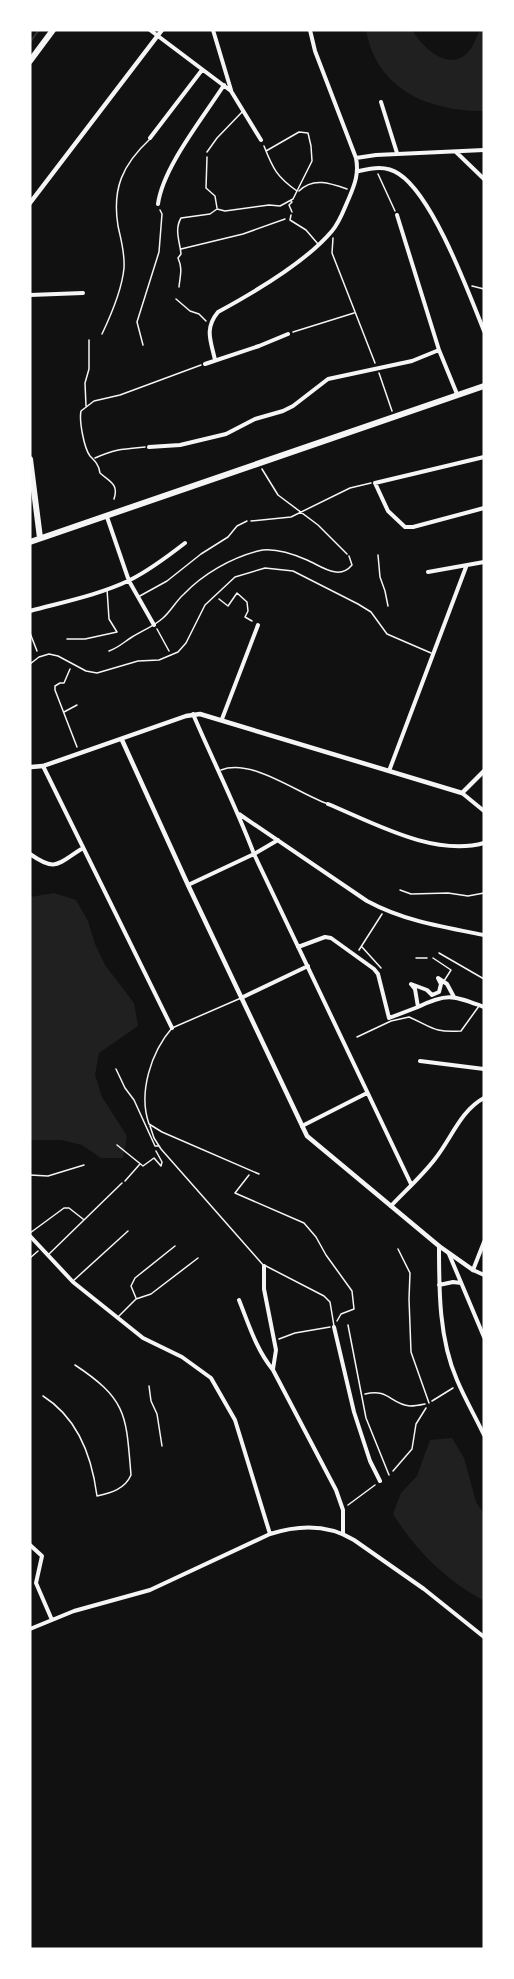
<svg xmlns="http://www.w3.org/2000/svg" width="514" height="1979" viewBox="0 0 514 1979" font-family="'Noto Serif',serif">
  <rect width="100%" height="100%" fill="#111"/>
  <path fill="#202020" d="M366 30H412C422 47 450 74 469 51 474 46 476 37 480 30H484V111C428 111 377 90 366 30Z
    M54 893 76 900 88 921 95 944 105 965 134 1003 138 1026 99 1053 95 1075 102 1097 127 1136 123 1158H101L82 1145 61 1140H30V897Z
    M452 1438 464 1458 476 1502 484 1514V1601C446 1580 416 1551 393 1514L401 1493 417 1476 430 1440Z"/>
  <g fill="none" stroke-linecap="round" stroke-linejoin="round">
    <path stroke="#333" stroke-width="2" d="M30 42 39 30"/>
    <path stroke="#f5f5f5" stroke-width="1.5" d="M264 146C273 169 277 177 297 191
      M207 157 206 188 215 196 217 208
      M378 174 395 211
      M299 191C313 177 330 183 347 189
      M291 201 292 202 289 205 292 212
      M333 238 332 253 375 363
      M181 249 243 234 285 219
      M472 286 484 289
      M179 287C180 276 183 269 178 258L181 254C180 242 174 230 181 218L210 214 217 209 225 211 269 205 280 206 293 199 312 161 311 146 308 133 299 132 266 151
      M176 299 190 311 199 314 206 321
      M293 332 354 313
      M143 345 137 322 159 252 162 214 160 210
      M379 373 392 411
      M86 406 85 383 89 369V340
      M95 458C115 449 122 449 145 447
      M262 469 278 495 318 525 347 554
      M114 499C119 484 110 482 100 473 99 465 95 461 90 456 84 448 79 421 81 411L94 401 120 395 201 365
      M251 521 291 517 350 488 371 483
      M219 599 228 606 237 593 247 602 248 611 245 617 252 621
      M157 629 169 651
      M30 633 37 651
      M70 669 64 683H60L55 686V690L77 747
      M64 712 77 705
      M362 947 381 968
      M359 950 382 914
      M117 1145 143 1166 154 1158 161 1166 162 1162 156 1151
      M30 1175 48 1176 84 1165
      M249 1175 235 1193 304 1223 316 1237 326 1255 352 1291 354 1309 341 1314 337 1321
      M125 1181 140 1164
      M30 1258 38 1251
      M279 1339 295 1333 330 1327
      M365 1394C389 1388 390 1404 410 1406 415 1406 420 1405 425 1404
      M432 1401 453 1388
      M393 1471 412 1449 416 1424 426 1408
      M348 1505 375 1485"/>
    <path stroke="#f5f5f5" stroke-width="1.5" d="M207 152 217 138 243 111
      M291 215 290 220 306 230 318 244
      M102 334C112 313 122 290 124 268 125 253 121 240 118 226 112 189 122 165 150 139
      M378 555 380 577 385 591 388 606
      M138 597 167 581 201 554 228 537 237 526 247 521
      M67 639H85L117 632 109 619 107 589
      M109 651C118 648 124 642 132 637 143 630 153 627 163 618 171 611 176 601 184 594 203 574 231 558 258 551 273 547 293 554 307 560 321 566 339 581 352 565L349 556
      M30 664 39 657 49 654 58 656 86 671 97 673 138 661 159 660 178 652 186 643 205 605 235 577 265 568 293 571 358 604 371 612 387 634 431 653
      M221 770C252 758 297 793 328 804
      M400 890 411 894 448 893 468 896 484 893
      M439 953 484 979
      M416 958H427
      M433 958 451 970 444 981
      M241 998 172 1028C151 1052 138 1093 149 1124L162 1132 259 1174
      M357 1037 391 1021 409 1017C432 1027 433 1033 461 1031L479 1006
      M116 1069 125 1088 134 1100 155 1146H158
      M150 1126 154 1138 161 1149 264 1266
      M30 1233 64 1208H69L83 1219
      M398 1249 410 1273 409 1299 411 1352 429 1403
      M48 1255 122 1183
      M264 1265 324 1296 330 1302 334 1326
      M73 1281 128 1231
      M136 1298 131 1286 135 1278 175 1246
      M118 1317 136 1299 151 1294 198 1258
      M348 1325 366 1418 389 1475
      M149 1386 151 1401 157 1414 162 1446
      M43 1396C78 1418 92 1457 97 1496 111 1493 125 1489 131 1475 126 1416 128 1400 75 1365"/>
    <path stroke="#f5f5f5" stroke-width="4" d="M150 30 231 91 261 140
      M213 30 231 90
      M381 102 397 153
      M150 138 202 70
      M456 152 484 179
      M356 158 376 155 484 150
      M359 171C372 168 386 165 399 174 433 196 468 291 484 331
      M158 204C163 167 203 118 224 85
      M397 215 439 350 457 394
      M30 295 83 293
      M215 360C211 341 204 329 218 312 253 293 306 262 332 231 340 222 344 209 349 198 355 184 359 173 356 158L315 51 310 30
      M205 364 259 346 288 334
      M149 447 180 445 226 434 255 419 283 411 293 406 328 379 412 361 439 350
      M484 457 375 483 388 511 405 527H413L484 508
      M107 517 129 581 154 625
      M428 572 484 562
      M30 611C63 602 99 595 130 580 150 570 167 557 185 543
      M193 714C213 761 236 806 254 854L411 1184
      M222 719 258 625
      M43 766 172 1028
      M389 771 466 567
      M462 793 484 811
      M328 804C374 823 434 857 484 843
      M239 814 367 901C404 921 443 927 484 935
      M30 854C57 873 58 863 83 848
      M188 885 254 854 278 840
      M298 947 325 937 331 938 374 969 378 974 389 1018 418 1007 415 989 411 984 427 990 432 995 439 992 441 984 438 978 447 984 454 997
      M241 998 308 966
      M418 1007C448 992 454 996 484 1007
      M420 1061 484 1069
      M302 1126 367 1093
      M391 1206C405 1191 422 1176 435 1159 451 1139 461 1110 484 1098
      M30 1236 73 1282 143 1338 182 1357 211 1378 235 1420 270 1534
      M484 1242 473 1270 484 1275
      M439 1246C439 1291 439 1339 457 1380 465 1399 475 1416 484 1435
      M449 1254 484 1337
      M264 1266V1289L276 1350 273 1369
      M439 1285 453 1282 461 1283
      M239 1300C249 1325 256 1349 273 1370L336 1490 343 1510V1533
      M334 1327 354 1412 370 1461 380 1481
      M30 1545 42 1556 36 1583 52 1620
      M30 1629 74 1611 150 1590 270 1534C298 1525 328 1524 354 1540L424 1589 484 1637"/>
    <path stroke="#f5f5f5" stroke-width="4.5" d="M30 203 162 30
      M122 740 188 885 307 1136 439 1246 473 1270
      M31 767 43 766 186 716 200 714 462 793 484 771"/>
    <path stroke="#f5f5f5" stroke-width="6" d="M30 61 53 30
      M30 459 40 538
      M30 542 484 386"/>
  </g>
  <rect width="514" height="1979" fill="none" stroke="#ffffff" stroke-width="63"/>
</svg>
